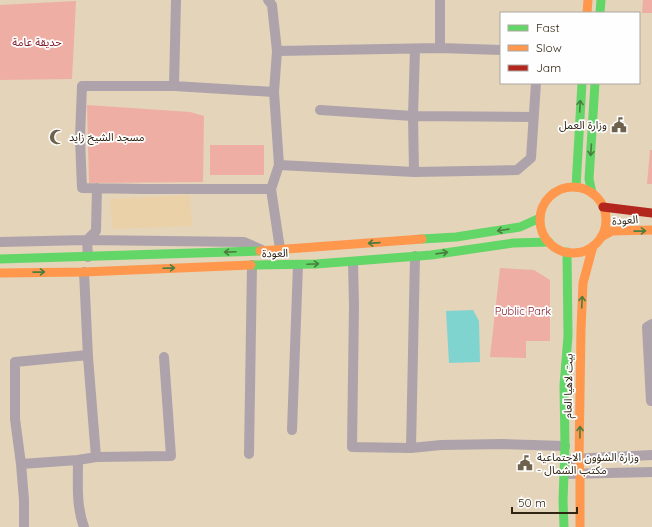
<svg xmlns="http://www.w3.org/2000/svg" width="652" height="527" viewBox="0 0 652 527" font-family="Quicksand,'Noto Sans Arabic',sans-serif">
  <rect width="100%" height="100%" fill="#e4d4ba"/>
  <path fill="#ebd1a8" d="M190 195 192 226 112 229 110 199Z"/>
  <path fill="#eeaea3" d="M643 0H652V13H642Z
    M76 1 72 79 0 80V5Z
    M87 105 190 112 204 116 203 182 89 183Z
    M210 145H264V175H210Z
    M650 150H652V184H647Z
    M500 268 534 270 550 280V341H526V358L490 357Z"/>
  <path fill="#80d4d0" d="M473 310 479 321 480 362 449 363 446 311Z"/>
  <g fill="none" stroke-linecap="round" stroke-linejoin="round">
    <path stroke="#aea3aa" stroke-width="10" d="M268 0 272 5 277 51 274 92 279 165 271 189 280 249
      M440 48V0
      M277 51 440 48 501 50
      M174 86 176 0
      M320 110 413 116 533 117
      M279 165 414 172 517 170 531 158 536 83
      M414 172 413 116 415 49
      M271 189H145L82 188 80 138 82 86H174L274 92
      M0 242 87 240 244 242 262 250
      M88 257 87 240 96 231 97 188
      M353 262 354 306 352 447 411 448 441 445 503 444 565 446
      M84 272 88 357 96 457
      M652 324 647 327 651 401H652
      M292 430 298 265
      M411 448 415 256
      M249 454 252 265
      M572 459 652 455
      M78 460C78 483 76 506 84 527
      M21 464 78 460 96 457 171 456 164 357
      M564 474 652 472
      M24 527V500L21 464 15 419V362L88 355"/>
    <path stroke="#63d668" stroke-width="9" d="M600 13 601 0
      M576 187 582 83
      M592 193 589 179 595 83
      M422 239 456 237 520 227 540 218
      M0 259 260 251
      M251 265 316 264 431 255 513 243 549 242
      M564 527 563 501 565 446 564 385 568 336 567 252"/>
    <path stroke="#ff974d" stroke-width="9" d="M587 13 588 0
      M540 220a33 33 0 1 1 66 0a33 33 0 1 1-66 0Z
      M601 237 612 231 652 230
      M260 251 422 239
      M0 273 84 272 251 265
      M580 527V474L579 459 581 329 583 283 593 246"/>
    <path stroke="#b3261e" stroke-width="9" d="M603 207 652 213"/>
  </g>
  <defs><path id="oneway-shaft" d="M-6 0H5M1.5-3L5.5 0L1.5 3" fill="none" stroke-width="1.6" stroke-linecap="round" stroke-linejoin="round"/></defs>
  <g stroke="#4a7e3e">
    <use href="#oneway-shaft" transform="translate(580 106) rotate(-87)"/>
    <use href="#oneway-shaft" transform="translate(591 150) rotate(94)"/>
    <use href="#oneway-shaft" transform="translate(503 230) rotate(172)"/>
    <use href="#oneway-shaft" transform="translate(640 231) rotate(-1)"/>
    <use href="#oneway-shaft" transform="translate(374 243) rotate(176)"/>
    <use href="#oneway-shaft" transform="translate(230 252) rotate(178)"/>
    <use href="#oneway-shaft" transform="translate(442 253) rotate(-8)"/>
    <use href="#oneway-shaft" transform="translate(313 264) rotate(-3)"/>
    <use href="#oneway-shaft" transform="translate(169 268) rotate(-2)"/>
    <use href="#oneway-shaft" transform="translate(39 272) rotate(-1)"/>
    <use href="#oneway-shaft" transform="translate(582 302) rotate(-87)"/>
    <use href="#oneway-shaft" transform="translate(580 432) rotate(-89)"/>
  </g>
  <defs>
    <g id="civic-bare" transform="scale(1.2)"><path d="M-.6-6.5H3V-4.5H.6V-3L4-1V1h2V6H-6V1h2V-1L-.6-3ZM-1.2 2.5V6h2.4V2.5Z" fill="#6f624d" stroke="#fefefe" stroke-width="2.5" paint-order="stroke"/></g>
    <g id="mosque-bare" transform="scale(1.2)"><path d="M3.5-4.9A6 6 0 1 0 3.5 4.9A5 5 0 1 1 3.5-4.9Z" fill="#6f624d" stroke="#fefefe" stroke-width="2.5" paint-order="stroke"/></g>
  </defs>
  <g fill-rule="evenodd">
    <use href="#civic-bare" x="619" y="125"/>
    <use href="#mosque-bare" x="57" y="137"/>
    <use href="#civic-bare" x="525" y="463"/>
  </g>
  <g text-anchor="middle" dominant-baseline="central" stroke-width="3.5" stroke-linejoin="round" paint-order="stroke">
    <g font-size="11" fill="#811c29" stroke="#fefefe">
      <text x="37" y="42">حديقة عامة</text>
      <text x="523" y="311">Public Park</text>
    </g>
    <g font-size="11" fill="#302513" stroke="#fefefe" text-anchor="start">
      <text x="607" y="125" text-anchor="end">وزارة العمل</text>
      <text x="69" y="137">مسجد الشيخ زايد</text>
      <text x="537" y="457">وزارة الشؤون الاجتماعية<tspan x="537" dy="13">- مكتب الشمال</tspan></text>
    </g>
    <g font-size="11" fill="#302513" stroke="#fefefe">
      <text transform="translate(625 220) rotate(-4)">العودة</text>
      <text transform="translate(275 253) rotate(-1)">العودة</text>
      <text transform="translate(568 386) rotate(-89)">بيت لاهيا العام</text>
    </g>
  </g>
  <rect x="500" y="12" width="140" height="72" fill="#fefefe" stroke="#aca7a0"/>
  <rect x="508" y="25" width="20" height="6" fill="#63d668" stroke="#aca7a0"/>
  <text x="536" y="32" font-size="12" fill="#302513">Fast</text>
  <rect x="508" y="45" width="20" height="6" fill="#ff974d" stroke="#aca7a0"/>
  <text x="536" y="52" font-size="12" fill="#302513">Slow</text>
  <rect x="508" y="65" width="20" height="6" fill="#b3261e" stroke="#aca7a0"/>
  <text x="536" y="72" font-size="12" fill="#302513">Jam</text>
  <path d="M512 507v6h65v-6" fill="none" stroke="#302513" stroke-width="2"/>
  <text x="518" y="507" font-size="12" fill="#302513" stroke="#fefefe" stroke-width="3" paint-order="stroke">50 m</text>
</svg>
